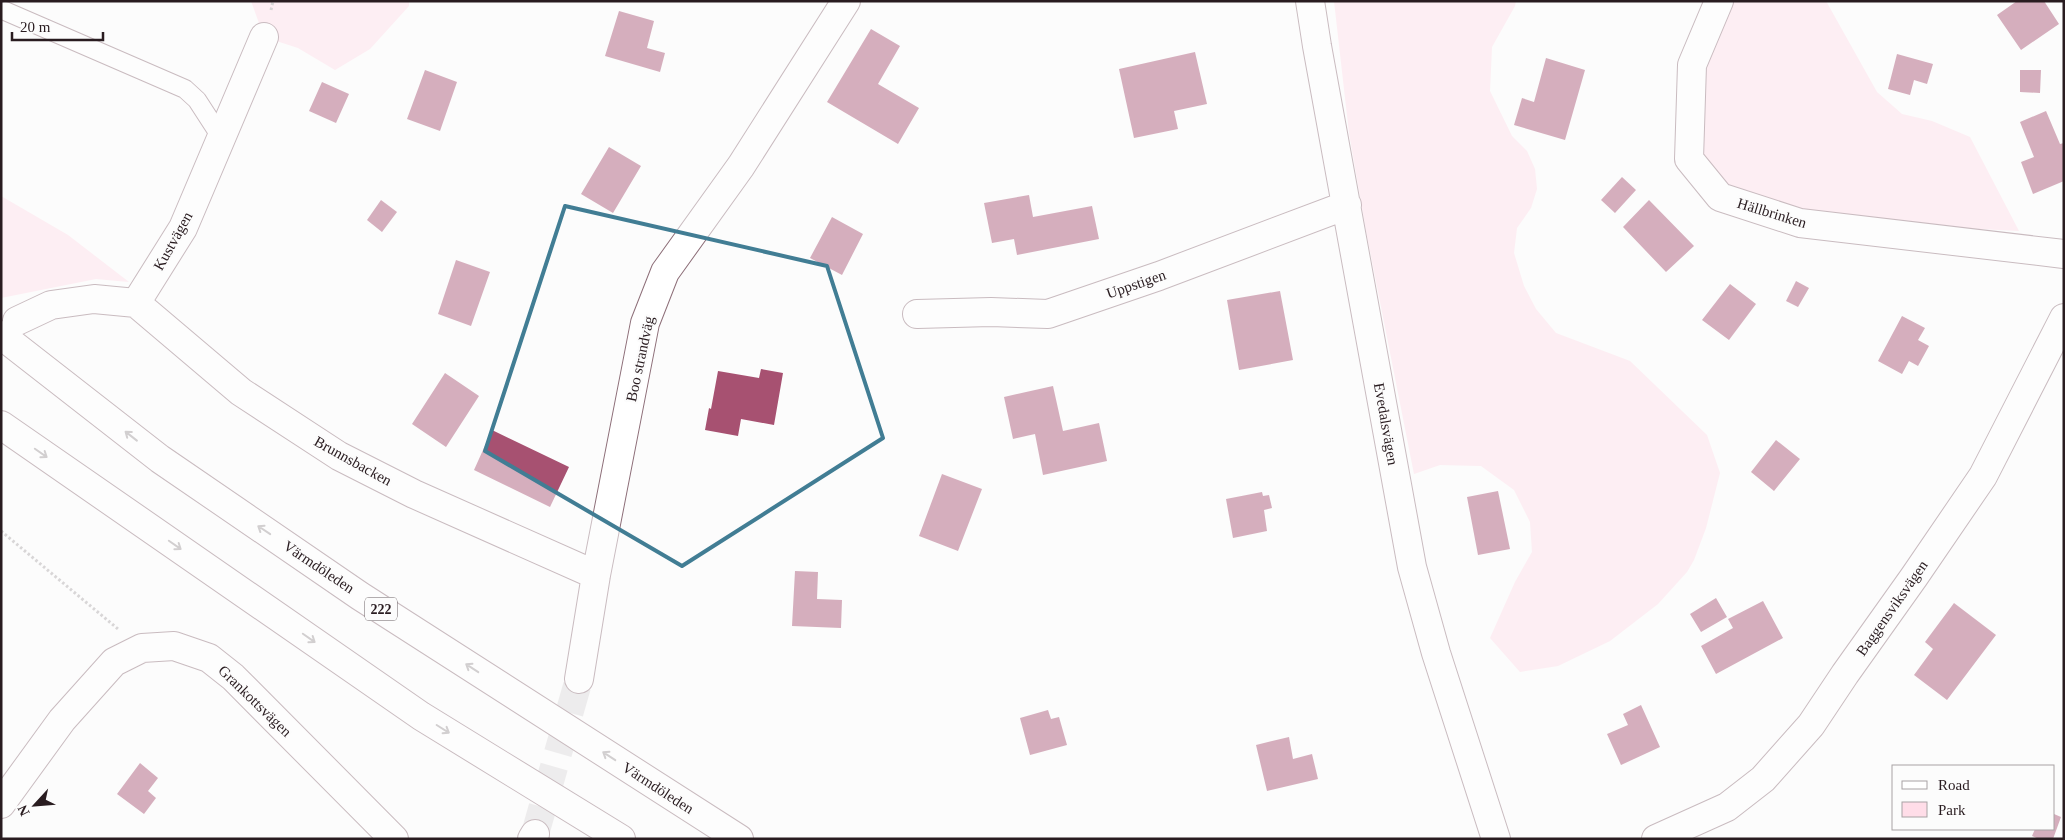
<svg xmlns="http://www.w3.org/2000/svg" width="2065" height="840" viewBox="0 0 2065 840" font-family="'Times New Roman',serif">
  <rect width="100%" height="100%" fill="#fcfcfc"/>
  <path fill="#ffdde8" d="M251 1H409V6L370 49 335 70 298 48 264 37Z
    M1334 1H1516L1515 6 1492 47 1490 91 1512 136 1527 151 1535 169 1537 189 1531 208 1517 228 1514 253 1524 286 1536 309 1556 333 1630 361 1707 435 1720 473 1706 528 1694 560 1687 572 1658 604 1610 641 1558 666 1520 672 1490 638 1515 582 1532 552 1530 522 1514 490 1481 466 1440 465 1414 474 1366 231 1349 133Z
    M1728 1H1826L1877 92 1902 114 1932 121 1970 137 2019 231 1942 227 1801 212 1724 189 1700 156 1702 68Z
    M1 196 68 235 129 282 96 279 1 298Z"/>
  <path fill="#a75171" d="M2017 1H2044L2059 24 2021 50 1997 15Z
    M619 11 654 21 647 48 665 53 660 72 605 56Z
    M871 29 900 46 878 84 919 108 898 144 827 102Z
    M1195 52 1207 104 1174 111 1178 129 1134 138 1119 69Z
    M1897 54 1933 64 1927 84 1914 80 1910 95 1888 89Z
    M1546 58 1585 70 1565 140 1514 125 1522 98 1534 102Z
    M425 70 457 82 440 131 407 119Z
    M2020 70H2041L2040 93 2020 92Z
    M322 82 349 94 336 123 309 111Z
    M2046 111 2060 144 2064 143V181L2033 194 2021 162 2034 157 2020 122Z
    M609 147 641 166 613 213 581 194Z
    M1622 177 1636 190 1615 213 1601 200Z
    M1029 195 1033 217 1092 206 1099 239 1017 255 1014 239 992 243 984 203Z
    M381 200 397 212 382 232 367 220Z
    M1649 200 1694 246 1666 272 1623 227Z
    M832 217 863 234 842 275 810 258Z
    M456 260 490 272 471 326 438 314Z
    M1796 281 1809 288 1798 307 1786 301Z
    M1730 284 1756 304 1729 340 1702 320Z
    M1280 291 1293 360 1239 370 1227 300Z
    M1902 316 1925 328 1918 340 1929 346 1918 366 1909 361 1902 374 1878 361Z
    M761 369 783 373 774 425 741 419 738 436 705 430 709 408 711 409 718 371 759 378Z
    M445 373 479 396 446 447 412 424Z
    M1053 386 1063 431 1099 423 1107 461 1043 475 1035 434 1013 439 1004 397Z
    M492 430 569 467 550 507 474 470Z
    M1776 440 1800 459 1774 491 1751 472Z
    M942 474 982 489 958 551 919 536Z
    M1498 491 1510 549 1478 555 1467 497Z
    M1262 492 1263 496 1269 495 1272 508 1264 510 1267 531 1233 538 1226 499Z
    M795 571 818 572 817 599 842 600 841 628 792 626Z
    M1716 598 1727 617 1701 632 1690 614Z
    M1763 601 1783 638 1716 674 1701 646 1733 628 1728 619Z
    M1954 603 1996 635 1947 700 1914 675 1933 649 1925 642Z
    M1641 705 1660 747 1621 765 1607 734 1628 725 1623 714Z
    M1048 710 1051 719 1059 717 1067 745 1030 755 1020 718Z
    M1289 737 1293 759 1312 754 1318 779 1267 791 1256 745Z
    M140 763 158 778 148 791 156 798 144 814 117 794Z
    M2054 814 2061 817 2053 839H2039L2032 836 2035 829H2054Z"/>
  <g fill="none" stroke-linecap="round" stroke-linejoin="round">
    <path stroke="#dcdadb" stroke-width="28" stroke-dasharray="28 14" stroke-linecap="butt" d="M535 834 579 679"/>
    <g stroke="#8d6e78" stroke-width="20">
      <path id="lane" d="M5 11 185 89 197 100 221 137"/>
    </g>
    <g stroke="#8d6e78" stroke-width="30">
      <path id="street" d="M1310 1 1317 46 1412 567 1436 653 1496 839
        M1719 1 1692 65 1689 159 1720 197 1800 223 2064 254
        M136 303 241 392 339 456 414 494 596 575
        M917 314 991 312 1048 314 1159 276 1347 205
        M17 321 51 305 94 299 136 303 183 228 264 37
        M579 679 596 575 645 323 665 272 741 166 846 1
        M1 804 62 720 114 662 142 648 174 646 209 658 233 677 394 839
        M532 839 535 834
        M1656 839 1727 807 1763 779 1811 725 1845 674 1914 577 1983 476 2064 318"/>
    </g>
    <g stroke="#8d6e78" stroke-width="30">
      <path id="highway" d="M1 335 160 459 360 596 739 839
        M1 425 421 716 621 839"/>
    </g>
    <path stroke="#ada8aa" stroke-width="3" stroke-dasharray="2.5 2.5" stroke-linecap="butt" d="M271 10 273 1
      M1 531 118 629"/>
    <use href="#lane" stroke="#fff" stroke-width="18"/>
    <use href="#street" stroke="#fff" stroke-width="28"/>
    <use href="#highway" stroke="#fff" stroke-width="28"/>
  </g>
  <defs><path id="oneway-shaft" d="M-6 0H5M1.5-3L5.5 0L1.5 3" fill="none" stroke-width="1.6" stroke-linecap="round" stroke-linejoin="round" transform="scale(1.25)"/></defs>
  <g stroke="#9f999b">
    <use href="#oneway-shaft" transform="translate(131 436) rotate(-142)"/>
    <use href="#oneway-shaft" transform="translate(41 453) rotate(35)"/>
    <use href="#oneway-shaft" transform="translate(264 530) rotate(-146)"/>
    <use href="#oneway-shaft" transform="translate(175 545) rotate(35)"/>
    <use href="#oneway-shaft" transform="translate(309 638) rotate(35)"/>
    <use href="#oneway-shaft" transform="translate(472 668) rotate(-147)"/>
    <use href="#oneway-shaft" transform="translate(443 729) rotate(32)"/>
    <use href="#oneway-shaft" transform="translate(609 756) rotate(-147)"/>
  </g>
  <path d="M0 0H2065V840H0ZM565 206 827 266 883 438 682 566 485 451Z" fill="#fcfcfc" fill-opacity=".55" fill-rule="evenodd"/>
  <path fill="none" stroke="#417d94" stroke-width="4" stroke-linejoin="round" d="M565 206 827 266 883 438 682 566 485 451Z"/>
  <g text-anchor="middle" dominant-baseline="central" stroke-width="4.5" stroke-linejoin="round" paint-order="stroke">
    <rect fill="#fcfcfc" stroke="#685f62" stroke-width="1" x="365" y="597.5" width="32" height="23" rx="4"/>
    <g font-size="14" font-weight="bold" fill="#291c20">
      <text x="381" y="609">222</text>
    </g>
    <g font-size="15" fill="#291c20" stroke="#fcfcfc">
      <text transform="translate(1772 213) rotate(17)">Hällbrinken</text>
      <text transform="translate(173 241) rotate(-61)">Kustvägen</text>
      <text transform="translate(1136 284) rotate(-19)">Uppstigen</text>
      <text transform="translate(640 359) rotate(-78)">Boo strandväg</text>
      <text transform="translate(1386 424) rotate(80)">Evedalsvägen</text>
      <text transform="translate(353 461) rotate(29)">Brunnsbacken</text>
      <text transform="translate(319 567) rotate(34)">Värmdöleden</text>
      <text transform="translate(1892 608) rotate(-55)">Baggensviksvägen</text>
      <text transform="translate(255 701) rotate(44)">Grankottsvägen</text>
      <text transform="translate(658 788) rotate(33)">Värmdöleden</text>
    </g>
  </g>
  <rect width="2065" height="840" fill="none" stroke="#291c20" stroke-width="5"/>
  <rect x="1892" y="765" width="162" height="65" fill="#fcfcfc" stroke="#a8a2a4"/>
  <rect x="1902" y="781" width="25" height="8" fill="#ffffff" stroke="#a8a2a4"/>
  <text x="1938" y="790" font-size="15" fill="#291c20">Road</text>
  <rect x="1902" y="802" width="25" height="15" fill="#ffdde8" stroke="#a8a2a4"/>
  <text x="1938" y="815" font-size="15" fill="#291c20">Park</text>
  <g transform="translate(35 805) rotate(244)" stroke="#fcfcfc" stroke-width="4" paint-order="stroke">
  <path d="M0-4L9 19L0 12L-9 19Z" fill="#291c20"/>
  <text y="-8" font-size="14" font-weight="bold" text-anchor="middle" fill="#291c20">N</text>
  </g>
  <path d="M12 32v8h91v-8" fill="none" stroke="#291c20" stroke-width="2.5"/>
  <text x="20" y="32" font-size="15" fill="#291c20" stroke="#fcfcfc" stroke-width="4" paint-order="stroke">20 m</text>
</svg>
